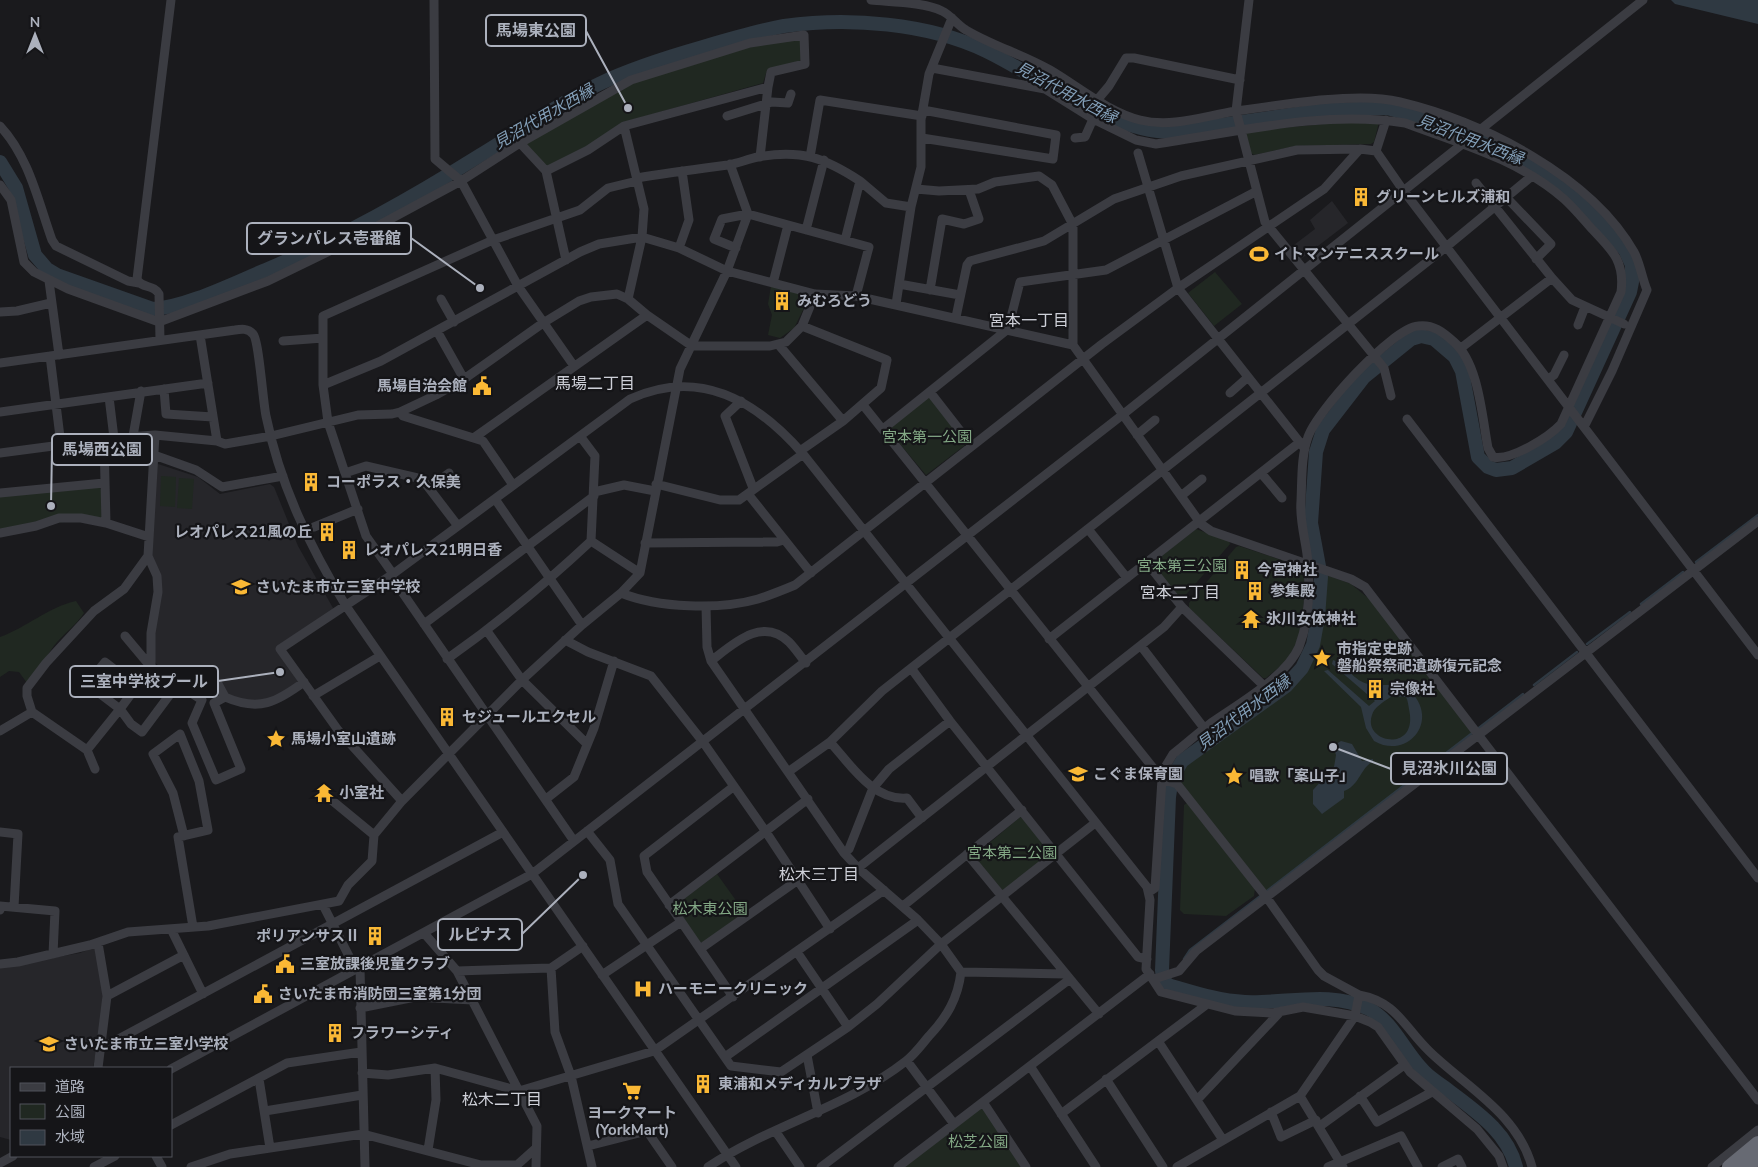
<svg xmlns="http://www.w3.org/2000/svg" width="1758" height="1167" viewBox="0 0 1758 1167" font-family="'Nunito Sans','Noto Sans JP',sans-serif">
  <rect width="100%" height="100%" fill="#1a1a1d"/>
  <path fill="#26262a" d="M1332 201 1348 223 1301 259 1290 248 1315 229 1310 220Z
    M158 464 198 477 220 494 270 484 274 487 298 546 333 608 332 611 276 647 299 680 298 683 279 697 250 702 230 697 208 674 183 685 154 662 153 635 157 615 152 555 156 465Z
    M93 948 97 950 103 987 102 1020 93 1068H11V1140L0 1137V967L80 953Z"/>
  <path fill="#202821" d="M802 36 803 60 767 70 763 83 621 123 588 146 547 167 525 146 526 142 634 81 719 54Z
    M1346 122H1379L1374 142 1371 144 1296 146 1254 155 1251 153 1246 134 1248 131Z
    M1215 272 1242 304 1214 326 1188 293Z
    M771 286 807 295 809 298 794 328 780 338 768 335 772 315 768 304Z
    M926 398H930L965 442 964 446 926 475 889 431 890 427Z
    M161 476 176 477 175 507 160 506Z
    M179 478 194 479 192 509 177 508Z
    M99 487 102 491V517L99 519 30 525 0 531V496Z
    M1196 529 1229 541 1230 544 1183 598H1179L1153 566 1154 562Z
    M1239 546 1303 567 1305 571C1304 598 1305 637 1287 659 1282 666 1273 672 1266 678H1263L1189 608V603L1236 547Z
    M1327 575 1351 584 1374 603 1474 734 1266 893 1177 780 1191 759 1283 694 1302 675 1318 648Z
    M76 601 84 613C76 625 66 632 57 642 46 655 40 672 27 683L19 672 9 671 0 677V637C26 628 48 607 76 601Z
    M1187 803 1255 888 1254 896 1226 916 1184 914 1180 910 1184 805Z
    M1020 817 1023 818 1050 851 1049 854 1003 891 974 856Z
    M717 874 745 913 704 942H700L676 908 677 904Z
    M981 1108 985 1109 1023 1167H904Z"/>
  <path fill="#2f3942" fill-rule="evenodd" d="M1671 0H1758V24L1675 4Z
    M1333 660C1346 665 1354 681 1368 684 1384 688 1398 679 1412 693 1439 722 1407 760 1374 741L1366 728 1361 707 1324 671 1328 670 1369 706 1375 701 1332 664ZM1392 696 1406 697C1408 701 1408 704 1409 709 1419 754 1362 743 1372 715 1374 707 1385 701 1392 696Z
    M1341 741 1352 744 1362 761 1373 759V761C1360 769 1359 786 1344 791V798L1322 814 1313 804V790L1334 767 1336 755 1333 746Z"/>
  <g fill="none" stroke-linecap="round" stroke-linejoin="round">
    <path stroke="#2f3942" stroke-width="2.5" d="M1696 562 1758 515
      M1641 604 1683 572
      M1587 644 1630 612
      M1534 685 1577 652
      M1184 959 1190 950 1523 694"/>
    <path stroke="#2f3942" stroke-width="14" d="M0 162 16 188 35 255 47 269 57 275 153 309C187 307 236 282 268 269 341 238 412 198 479 156 519 132 557 104 599 84 632 68 668 57 703 47 730 39 757 31 784 26 849 17 928 23 986 51 1044 79 1109 132 1173 132L1323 110 1387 108 1410 114 1511 153 1541 170 1566 188 1594 215 1625 250 1632 265V282L1630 292 1566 432 1555 443 1512 468 1496 470 1488 467 1478 457 1462 371 1455 357 1434 339 1421 336 1411 339 1364 377 1323 430 1316 452 1311 523 1321 577 1318 617 1313 645 1302 668 1286 686 1182 761 1172 778 1169 797 1162 970 1163 979 1168 985C1192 992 1219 1001 1245 1002 1286 1004 1330 990 1369 1009 1391 1020 1404 1050 1421 1068 1427 1076 1436 1081 1444 1087 1472 1109 1507 1130 1516 1167"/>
    <path stroke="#3b3c42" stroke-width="9" d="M434 0 435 159 461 181 518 286 574 366
      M871 0C891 2 924 2 942 11 951 15 957 25 966 30 993 46 1024 55 1050 70 1079 87 1108 112 1140 120 1172 128 1204 116 1236 111 1264 107 1292 103 1320 100 1346 98 1375 96 1400 102 1483 122 1591 176 1634 252 1640 263 1642 278 1647 290L1612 371 1584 427
      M1249 0 1236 111 1265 222 1384 368 1391 396
      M932 68 1045 89 1093 119 1136 140 1156 144C1238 132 1323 110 1405 123 1459 143 1520 160 1564 199 1574 208 1583 219 1592 229 1612 250 1625 261 1621 292L1561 424C1549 437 1511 461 1493 457L1488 448C1482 417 1479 364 1454 342 1443 332 1433 324 1418 326 1392 328 1316 412 1308 437 1301 456 1302 480 1301 501 1299 522 1307 543 1308 564 1310 591 1309 621 1299 647 1286 677 1238 704 1211 723 1198 733 1186 744 1173 754L1164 769 1162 779 1177 784 1267 898 1318 970 1324 976 1359 995 1355 1016 1300 1096 1177 1167
      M1098 99 1109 86 1126 58H1134L1240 80
      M727 116 772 102 788 103 791 94
      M0 126C29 157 38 201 52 240L56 246 128 281 139 283
      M624 126 644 209 642 237 628 299
      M922 138 1053 159 1056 135 923 110
      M1075 138 1085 137 1093 119
      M520 143 546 171
      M1376 151 1386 120
      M1138 153 1178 288 1305 449
      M810 157 820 100 922 116
      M637 178C667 173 698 169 728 165 739 163 748 159 758 157 801 149 825 158 860 181L845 240
      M860 181 886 203 911 207
      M1476 183 1552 278 1572 300 1624 324
      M0 185 11 200 24 262 34 272 68 289 159 322 268 281 346 243 461 181 520 143 631 80 750 43 804 35 805 64 771 72 768 87
      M916 189 939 191 978 189 995 182 1039 176 1052 185 1073 225V345L1201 524 1211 531 1351 579 1365 587 1758 1100
      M1506 197 1551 244 1536 259
      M806 230 824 160
      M679 248 689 220 682 171
      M736 248 714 239 722 219 748 214 869 247 856 296
      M566 260 546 171 588 150 624 126 768 87 760 157
      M49 281 59 355
      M773 283 788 225
      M899 284 960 295
      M930 290 942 219 964 224 979 219 969 190
      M441 299 454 322
      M896 304 911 207 921 167V120L929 74 952 18
      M0 312 17 311 51 303
      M956 317 967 265 970 261 1044 241 1114 199 1181 176 1297 150 1360 149 1376 151 1403 190 1758 655
      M1578 325 1585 307
      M437 331 464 379
      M200 335 217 441
      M160 340 159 294C154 284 141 289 137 279L171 0
      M283 341 323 338
      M778 344 843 421
      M1461 348 1552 278
      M50 356 61 445
      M0 363 235 330C241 329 248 328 253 334 259 340 263 403 266 416 280 485 310 547 346 606L736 1167
      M1548 379 1554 375 1564 355
      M323 385 381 361 580 252 599 244 642 237 679 248 727 271 815 294 856 296 1073 345
      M164 389 166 414 213 417
      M930 392 972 446
      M1230 393 1247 378
      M109 397 114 438
      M741 401 725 416 753 488
      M863 405 1162 779 1155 888 1149 892
      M0 412 208 383
      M400 412 403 416 483 441 513 485
      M1407 419 1758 878
      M883 429 1008 329 1020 282 1106 270 1257 191
      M1137 435 1155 420
      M133 436 141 391
      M475 437 647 315
      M104 440 106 523
      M800 451 843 421 881 388 887 360 802 326
      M0 453 114 438 155 435
      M154 455 196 470 222 487 283 476
      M345 473 366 466 422 479 458 526
      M1261 473 1282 498
      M656 484 720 500H739L803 454
      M429 488 449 473
      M594 492 624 485 655 491
      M0 493 104 483
      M748 494 811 573
      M1181 496 1202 479
      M495 499 582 625
      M314 527 358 509
      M1088 529 1127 578
      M0 533 36 526 59 518H81L106 523 149 537
      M591 541 640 573
      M645 543 777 542 784 540
      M1147 563 1182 607 1263 685
      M393 574 366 536 328 422 323 385V316L493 240 580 210 608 188 637 181
      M391 576 574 841
      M621 593C658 608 720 610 758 599 771 595 783 590 795 585L1102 344 1178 288 1324 189 1360 149
      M706 606 707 647 711 661 788 772
      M424 624 594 496
      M487 631 522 680 587 744
      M125 636 151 667 120 709 87 684 105 662 136 686
      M1049 639 1300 442
      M565 640 588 652 651 676 703 742 766 832 830 929
      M1141 646 1204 728
      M447 659C498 623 545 584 591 541L595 456 580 436
      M711 661C733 644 762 616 789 642 795 648 800 656 806 663
      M911 668 950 721 1138 957 1147 959
      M188 691 197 679 207 677 218 684 225 697C259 712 277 702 304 682
      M313 696 380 656
      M225 697 214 703 241 769 216 780 192 723 202 700 151 667V633L158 592 157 576 148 556 155 435 217 441 225 444 271 436 358 415 392 414 400 412 436 395 464 379 543 323 579 301 591 297 617 294 628 299 647 315 692 346H770L786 342 802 326 815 294
      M0 731 32 712
      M830 742C850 764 873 801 907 798L922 818
      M87 750 120 709 131 724 142 732 177 685
      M95 769 87 750 32 712 27 696V688L46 663 94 611 124 589 148 556
      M329 798 374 835
      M546 799 574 777 594 728 614 661
      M402 801 338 730 280 649 393 574 630 399C700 367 757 401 803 454L1147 887 1150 900 1146 969 1161 992 1235 1011 1273 1013 1303 1007 1355 1016 1370 1022 1378 1027 1410 1072 1477 1129 1499 1156 1503 1167
      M587 831 610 860 618 904 731 1066 781 1072 848 1027 877 1004 941 944 1095 823
      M0 832 18 834 14 907
      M184 836 173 793 153 754 180 734 199 781 208 830 178 837 193 927
      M844 853 849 849 873 788 889 769 950 721
      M967 854 1099 1014
      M858 868 1164 627 1182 607
      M323 905 356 970
      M669 905 808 799
      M903 906 1022 810
      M0 910V906L55 911 53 954
      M171 929 203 994
      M424 933 457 971 537 1126 536 1167
      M700 949 798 880
      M797 952 848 1027
      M0 964 18 962 90 945 128 932 208 926 339 901 348 885 372 861 374 835 402 801 522 680 582 625 621 593 640 573 680 369 727 271 748 214 730 164
      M360 968 365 1167
      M551 968 555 1032 571 1076 592 1167
      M457 971 551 968 583 946
      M961 972 1065 974
      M602 975 681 922
      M1154 979 1179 971 1196 951 1758 521
      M1359 995C1397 1002 1404 1027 1429 1051 1466 1087 1518 1114 1532 1167
      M107 996 184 955
      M733 997 647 872 644 856 733 787
      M360 1008 415 997 473 1000
      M1158 1041 1223 1140
      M100 1049 503 832
      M807 1055 818 1113
      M725 1057 918 920
      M907 1061 954 1124
      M1030 1066 1096 1167
      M98 1068 107 996 98 943
      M171 1069 532 874 1121 416 1643 0
      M362 1073 388 1075 435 1068 519 1091 654 1051 884 890
      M259 1079 270 1148
      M1106 1079 1163 1167
      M1300 1096 1343 1167
      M1360 1096 1377 1122 1432 1092
      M1197 1100 1281 1011
      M983 1102 1026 1167
      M265 1111 362 1095
      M1271 1112 1281 1137 1316 1120
      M1061 1114 1206 1005
      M171 1125 287 1063 361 1052
      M1320 1126 1404 1065
      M776 1132 800 1167
      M588 1146 647 1131 672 1167
      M428 1150 436 1100 435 1068
      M156 1156 162 1167
      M0 1163 13 1156
      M94 1167 115 1156
      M191 1167 230 1154 363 1134 481 1165H517L536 1148
      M708 1167C770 1125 846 1108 906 1061 915 1054 922 1044 929 1036 947 1017 958 998 961 972L941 944 918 920 858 868 844 853 788 772 830 742 882 691 1446 247 1532 176
      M821 1167 1070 979
      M898 1167 1150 974
      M1328 1167 1401 1136 1418 1167
      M1442 1167 1458 1159 1462 1167
      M1712 1167 1758 1130"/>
    <path stroke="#676a73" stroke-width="14" d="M1729 1167 1758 1143
      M1746 1167 1758 1158"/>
  </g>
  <defs>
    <g id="building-bare" transform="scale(1.5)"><path d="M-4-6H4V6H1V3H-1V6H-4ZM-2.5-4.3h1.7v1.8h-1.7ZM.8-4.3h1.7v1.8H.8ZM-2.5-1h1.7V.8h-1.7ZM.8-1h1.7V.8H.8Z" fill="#fab835" stroke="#151518" stroke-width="2.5" paint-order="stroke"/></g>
    <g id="stadium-bare" transform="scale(1.5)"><path d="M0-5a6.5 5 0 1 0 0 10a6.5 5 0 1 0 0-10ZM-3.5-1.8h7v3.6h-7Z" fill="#fab835" stroke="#151518" stroke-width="2.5" paint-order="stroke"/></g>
    <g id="civic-bare" transform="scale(1.5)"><path d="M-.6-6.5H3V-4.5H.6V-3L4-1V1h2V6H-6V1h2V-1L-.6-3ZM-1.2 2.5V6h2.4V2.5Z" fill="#fab835" stroke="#151518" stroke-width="2.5" paint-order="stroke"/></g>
    <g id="school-bare" transform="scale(1.5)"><path d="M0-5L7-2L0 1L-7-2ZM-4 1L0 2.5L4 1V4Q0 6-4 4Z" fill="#fab835" stroke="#151518" stroke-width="2.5" paint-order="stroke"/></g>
    <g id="temple-bare" transform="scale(1.5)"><path d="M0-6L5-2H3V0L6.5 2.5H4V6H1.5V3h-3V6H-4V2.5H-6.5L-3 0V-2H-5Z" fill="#fab835" stroke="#151518" stroke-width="2.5" paint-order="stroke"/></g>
    <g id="sight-bare" transform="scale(1.5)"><path d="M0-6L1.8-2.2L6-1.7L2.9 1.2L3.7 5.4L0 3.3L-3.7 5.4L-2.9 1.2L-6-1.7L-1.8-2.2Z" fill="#fab835" stroke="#151518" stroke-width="2.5" paint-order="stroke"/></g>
    <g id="hospital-bare" transform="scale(1.5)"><path d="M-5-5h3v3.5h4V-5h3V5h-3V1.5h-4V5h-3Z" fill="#fab835" stroke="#151518" stroke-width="2.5" paint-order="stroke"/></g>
    <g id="supermarket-bare" transform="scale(1.5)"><path d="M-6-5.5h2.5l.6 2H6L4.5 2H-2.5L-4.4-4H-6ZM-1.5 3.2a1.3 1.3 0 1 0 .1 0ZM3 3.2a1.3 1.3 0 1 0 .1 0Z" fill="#fab835" stroke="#151518" stroke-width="2.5" paint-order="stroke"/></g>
  </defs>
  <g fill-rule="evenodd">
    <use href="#building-bare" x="1361" y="197"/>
    <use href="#stadium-bare" x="1259" y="254"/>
    <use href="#building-bare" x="782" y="301"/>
    <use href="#civic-bare" x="482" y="386"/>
    <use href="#building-bare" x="311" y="482"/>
    <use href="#building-bare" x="327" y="532"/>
    <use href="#building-bare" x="349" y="550"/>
    <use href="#building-bare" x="1242" y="570"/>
    <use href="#school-bare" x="241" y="587"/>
    <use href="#building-bare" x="1255" y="591"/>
    <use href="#temple-bare" x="1251" y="619"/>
    <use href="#sight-bare" x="1322" y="658"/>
    <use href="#building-bare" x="1375" y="689"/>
    <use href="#building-bare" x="447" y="717"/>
    <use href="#sight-bare" x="276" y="739"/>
    <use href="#school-bare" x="1078" y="774"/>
    <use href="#sight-bare" x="1234" y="776"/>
    <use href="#temple-bare" x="324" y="793"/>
    <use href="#building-bare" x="375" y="936"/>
    <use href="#civic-bare" x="285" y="964"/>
    <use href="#hospital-bare" x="643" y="989"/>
    <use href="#civic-bare" x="263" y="994"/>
    <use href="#building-bare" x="335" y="1033"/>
    <use href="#school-bare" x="49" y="1044"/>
    <use href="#building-bare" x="703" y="1084"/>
    <use href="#supermarket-bare" x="632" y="1091"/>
  </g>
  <g text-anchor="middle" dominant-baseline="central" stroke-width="4.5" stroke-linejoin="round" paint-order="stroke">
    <g font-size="15" font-weight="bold" fill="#acb1bd" stroke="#151518" text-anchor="start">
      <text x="1376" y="197">グリーンヒルズ浦和</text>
      <text x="1274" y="254">イトマンテニススクール</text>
      <text x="797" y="301">みむろどう</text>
      <text x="467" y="386" text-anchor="end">馬場自治会館</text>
      <text x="326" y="482">コーポラス・久保美</text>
      <text x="312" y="532" text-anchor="end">レオパレス21風の丘</text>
      <text x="364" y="550">レオパレス21明日香</text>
      <text x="1257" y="570">今宮神社</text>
      <text x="256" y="587">さいたま市立三室中学校</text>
      <text x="1270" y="591">参集殿</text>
      <text x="1266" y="619">氷川女体神社</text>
      <text x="1337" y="649">市指定史跡<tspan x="1337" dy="17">磐船祭祭祀遺跡復元記念</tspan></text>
      <text x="1390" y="689">宗像社</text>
      <text x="462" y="717">セジュールエクセル</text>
      <text x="291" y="739">馬場小室山遺跡</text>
      <text x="1093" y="774">こぐま保育園</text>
      <text x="1249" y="776">唱歌「案山子」</text>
      <text x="339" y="793">小室社</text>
      <text x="360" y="936" text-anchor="end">ポリアンサスⅡ</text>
      <text x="300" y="964">三室放課後児童クラブ</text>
      <text x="658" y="989">ハーモニークリニック</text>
      <text x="278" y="994">さいたま市消防団三室第1分団</text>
      <text x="350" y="1033">フラワーシティ</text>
      <text x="64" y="1044">さいたま市立三室小学校</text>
      <text x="718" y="1084">東浦和メディカルプラザ</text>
      <text x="632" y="1113" text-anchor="middle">ヨークマート<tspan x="632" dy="17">(YorkMart)</tspan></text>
    </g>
    <g font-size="15" fill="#83a885" stroke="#151518">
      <text x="927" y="437">宮本第一公園</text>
      <text x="1182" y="566">宮本第三公園</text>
      <text x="1012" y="853">宮本第二公園</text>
      <text x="710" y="909">松木東公園</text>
      <text x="978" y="1142">松芝公園</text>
    </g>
    <g font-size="16" font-style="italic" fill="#839fb8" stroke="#151518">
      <text transform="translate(1066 93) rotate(28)">見沼代用水西縁</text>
      <text transform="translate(544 117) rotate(-30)">見沼代用水西縁</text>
      <text transform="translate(1470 140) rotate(21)">見沼代用水西縁</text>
      <text transform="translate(1244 713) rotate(-37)">見沼代用水西縁</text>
    </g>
    <g font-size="16" fill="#ced0d8" stroke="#151518">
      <text x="1029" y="321">宮本一丁目</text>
      <text x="595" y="384">馬場二丁目</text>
      <text x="1180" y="593">宮本二丁目</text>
      <text x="819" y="875">松木三丁目</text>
      <text x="502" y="1100">松木二丁目</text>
    </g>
  </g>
  <path fill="none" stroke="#acb1bd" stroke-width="2" d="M628 108L586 31M480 288L411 238M51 506L52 449M280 672L218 681M1333 747L1391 769M583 875L522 934"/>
  <g fill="#acb1bd" stroke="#151518" stroke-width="2">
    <circle cx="628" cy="108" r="5"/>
    <circle cx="480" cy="288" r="5"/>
    <circle cx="51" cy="506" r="5"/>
    <circle cx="280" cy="672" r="5"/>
    <circle cx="1333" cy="747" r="5"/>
    <circle cx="583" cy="875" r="5"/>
  </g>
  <g fill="#151518" stroke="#acb1bd" stroke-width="2">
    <rect x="486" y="15" width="100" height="31" rx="5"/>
    <rect x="247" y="223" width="164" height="31" rx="5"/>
    <rect x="52" y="434" width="100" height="31" rx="5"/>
    <rect x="70" y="666" width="148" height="31" rx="5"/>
    <rect x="1391" y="753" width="116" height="31" rx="5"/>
    <rect x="438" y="919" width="84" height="31" rx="5"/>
  </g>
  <g font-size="16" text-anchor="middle" font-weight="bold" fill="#acb1bd">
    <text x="536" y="36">馬場東公園</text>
    <text x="329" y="244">グランパレス壱番館</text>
    <text x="102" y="455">馬場西公園</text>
    <text x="144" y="687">三室中学校プール</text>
    <text x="1449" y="774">見沼氷川公園</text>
    <text x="480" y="940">ルピナス</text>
  </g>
  <rect x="10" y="1067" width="162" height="90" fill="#151518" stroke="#51535a"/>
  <rect x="20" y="1083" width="25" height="8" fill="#3b3c42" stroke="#51535a"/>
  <text x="55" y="1092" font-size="15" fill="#acb1bd">道路</text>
  <rect x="20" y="1104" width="25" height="15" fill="#202821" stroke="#51535a"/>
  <text x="55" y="1117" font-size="15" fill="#acb1bd">公園</text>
  <rect x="20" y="1130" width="25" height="15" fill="#2f3942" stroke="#51535a"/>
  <text x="55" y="1142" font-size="15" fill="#acb1bd">水域</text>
  <g transform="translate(35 35)" stroke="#151518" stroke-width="4" paint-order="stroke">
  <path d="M0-4L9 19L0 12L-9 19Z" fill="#acb1bd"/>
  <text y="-8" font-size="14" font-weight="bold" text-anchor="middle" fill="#acb1bd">N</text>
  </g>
</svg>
